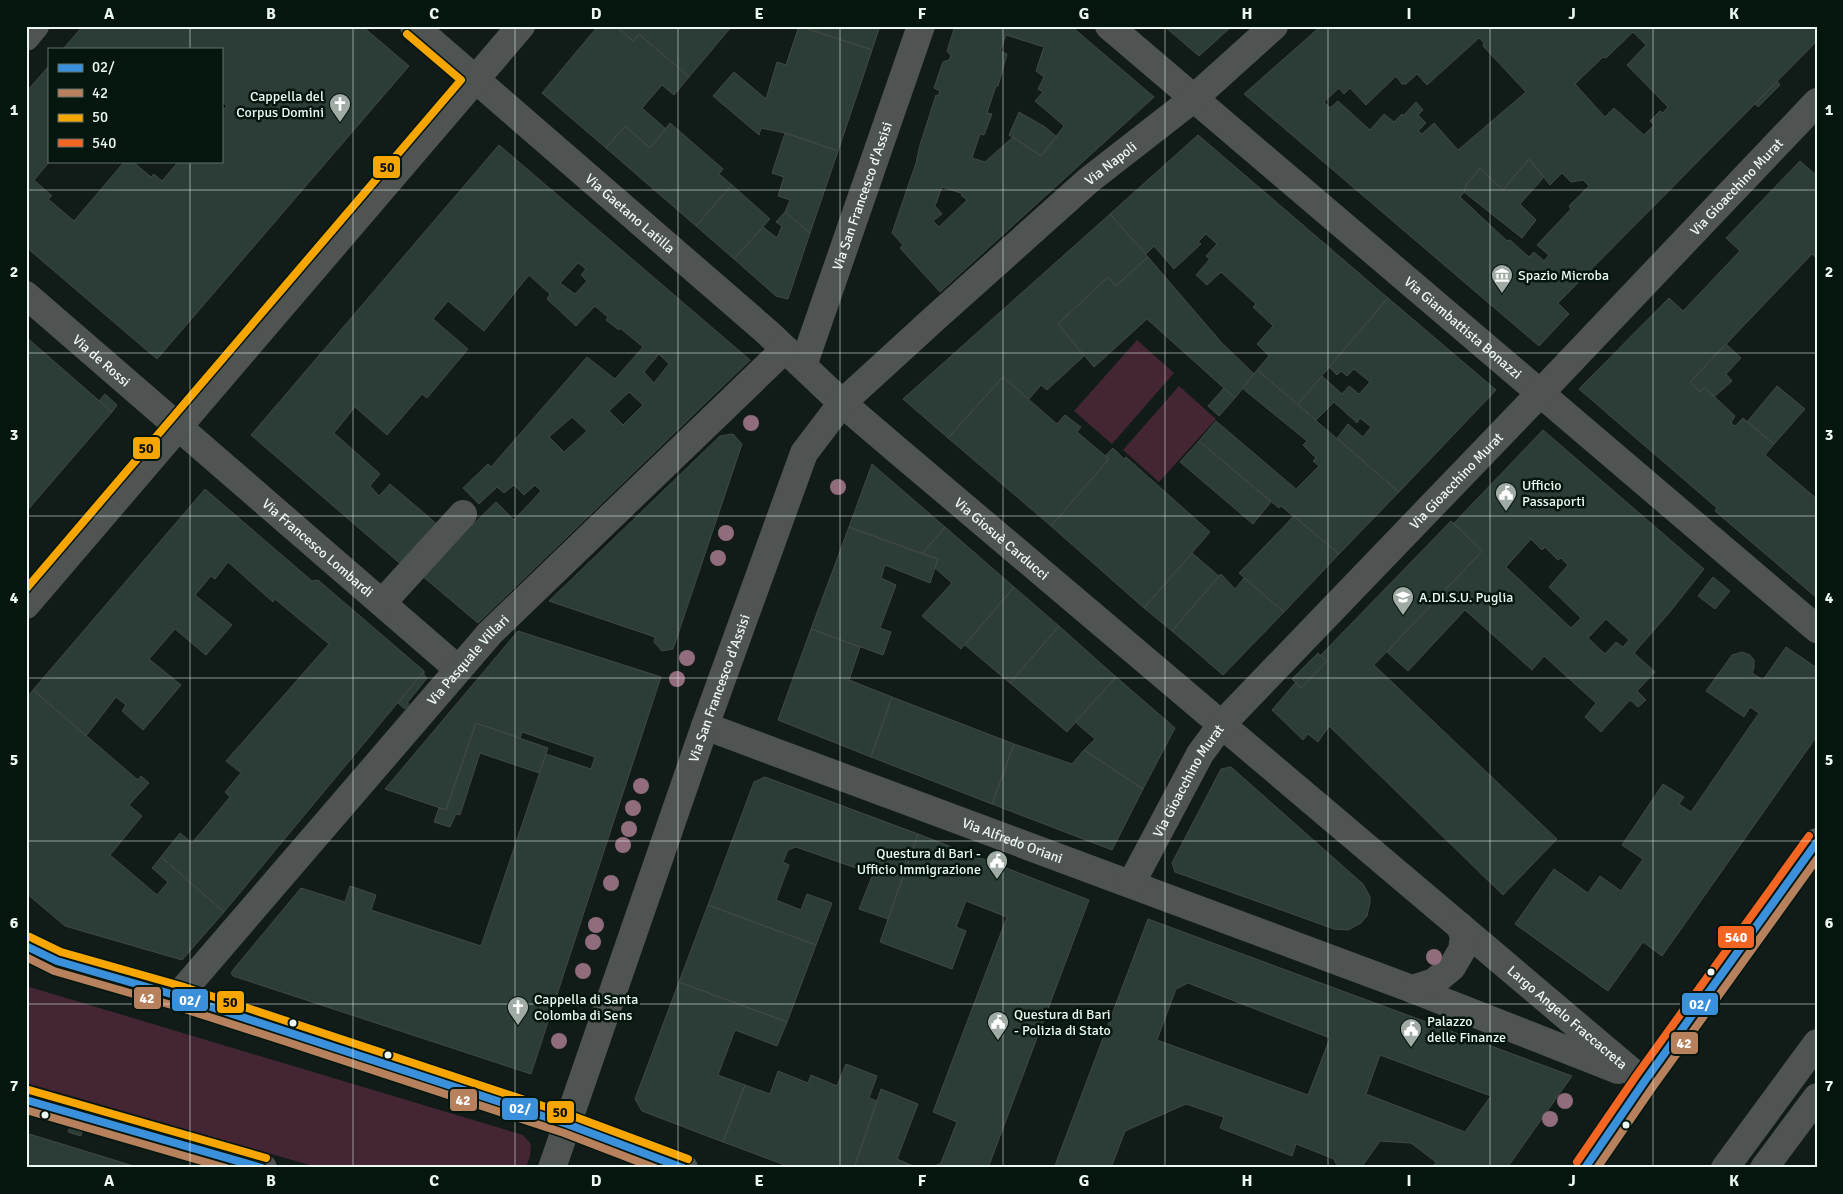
<svg xmlns="http://www.w3.org/2000/svg" width="1843" height="1194" viewBox="0 0 1843 1194" font-family="Signika,sans-serif">
  <rect width="100%" height="100%" fill="#111b17"/>
  <path fill="#442534" d="M1137 340 1174 373 1112 444 1074 411Z
    M1179 386 1216 419 1159 482 1123 450Z
    M26 986 523 1135 531 1144 530 1156 526 1168H320L26 1083Z"/>
  <path fill="#2c3c36" stroke="#414945" fill-rule="evenodd" d="M83 26H362L409 66 157 359 26 247V92L49 66 50 161 34 180 52 196 48 199 74 221 125 161H132L151 177 154 174 162 181 179 161H221V112L227 106 221 101V49H63Z
    M598 26H616L633 41 639 34 689 77 674 95 662 85 642 108 666 129 650 148 625 126 606 148 542 93Z
    M616 26H732L689 77 639 34 633 41Z
    M799 26H880L872 50Z
    M799 26 872 50 838 151 785 133 761 128 759 135 713 96 734 72 766 99 777 62 786 65Z
    M955 26H1071L1154 97 940 292 900 248 903 245 892 233 916 163 920 145 936 95 938 96 940 91 934 88 943 62 949 60 951 56 947 51ZM1006 35 1044 47 1036 71 1044 77 1038 89 1043 92 1035 101 1064 126 1041 156 1013 137 985 162 972 158 980 134 984 135 992 114 987 113 996 86H998L1007 54 1000 51ZM942 187 961 193 963 194 961 195 967 200 939 227 933 221 942 214 935 206Z
    M1164 26H1232L1199 56Z
    M1321 26H1817V41L1558 303 1569 314 1539 346 1244 94ZM1633 32 1646 45 1627 65 1668 107 1663 113 1660 111 1650 121 1654 125 1644 135 1614 108 1605 117 1575 84 1603 57 1606 58ZM1479 38 1484 43 1483 46 1526 92 1458 150 1434 123 1422 134 1418 131 1426 123 1418 115 1423 110 1416 102 1403 116 1402 114 1394 122 1384 114 1370 130 1338 101 1330 108 1324 102 1339 88 1344 94 1350 88 1366 105 1396 76 1402 84H1406L1417 74 1427 85ZM1529 159 1550 185 1562 173 1571 182 1583 180 1589 186 1569 206 1571 209 1537 245 1549 255 1544 261 1534 252 1529 257 1510 240 1507 241 1460 197 1464 192 1466 185 1480 168 1503 190Z
    M1777 81 1780 85 1758 107 1755 104Z
    M1019 112 1045 127 1057 137 1041 156 1009 135Z
    M670 123 723 169 719 174 732 185 696 226 606 148 625 126 650 148Z
    M785 133 838 151 810 233 785 212 790 200 778 196 784 177 772 173Z
    M1198 135 1388 298 1298 404 1257 370 1269 356 1257 344 1273 326 1253 307 1256 304 1221 272 1207 285 1196 275 1210 259 1206 256 1217 244 1206 234 1198 242 1201 244 1174 269 1154 246 1146 254 1110 214Z
    M499 145 750 360 478 623 421 575 496 502 514 520 541 491 535 485 524 495 514 485 504 493 497 487 479 504 463 488 488 464 491 467 587 357 615 379 643 347 620 328 619 330 606 320 608 317 595 306 576 326 547 299 550 294 529 275 484 331 448 301 433 319 468 349 427 398 422 394 387 435 355 407 334 433 380 474 370 486 379 496 390 484 438 525 404 567 251 435ZM578 263 586 269 581 275 587 281 575 294 560 283ZM659 354 669 364 654 383 644 372ZM629 392 643 405 623 425 609 411ZM572 417 587 431 564 452 549 437Z
    M1529 159 1544 177 1520 204 1536 220 1522 238 1464 192 1466 185 1480 168 1503 190Z
    M1800 161 1817 176V259L1812 254 1690 382 1700 392 1704 387 1735 416 1731 423 1735 426 1743 418 1774 444 1765 455 1817 499V598L1715 511 1717 508 1579 389 1669 298 1683 311 1740 251 1726 238Z
    M732 185 770 219 734 259 696 226Z
    M785 212 810 233 788 299 776 296 734 259 763 227 777 238 782 226 776 222Z
    M1110 214 1148 257 1116 286 1108 277 1058 324 1084 356 1047 390 1041 385 1029 399 1003 377 948 438 903 399Z
    M1148 257 1221 342 1254 374 1235 398 1147 319 1094 367 1058 324 1108 277 1116 286Z
    M1388 298 1496 390 1399 492 1337 438 1348 424 1363 437 1371 427 1360 418 1357 423 1334 402 1316 420 1298 404 1322 376 1342 394 1349 386 1359 394 1370 382 1354 369 1347 376 1341 371 1337 375 1329 367Z
    M26 337 112 412 26 512Z
    M1726 344 1741 358 1726 374 1732 381 1714 397 1704 387 1700 392 1690 382Z
    M1257 370 1399 492 1339 554 1281 506 1279 508 1199 441 1216 421 1296 489 1319 466 1313 461 1316 458 1303 445 1307 441 1242 388Z
    M1003 377 1057 424 1065 415 1081 427 1077 432 1109 459 1051 526 948 438Z
    M1777 386 1805 409 1774 444 1747 422Z
    M1224 388 1235 398 1219 416 1208 406Z
    M105 394 117 405 112 412 99 401Z
    M1543 430 1704 569 1669 613 1634 653 1655 672 1637 691 1646 700 1638 707 1630 700 1601 732 1585 717 1596 703 1544 656 1532 670 1465 610 1408 671 1387 652 1482 551 1454 523ZM1531 539 1542 550 1545 547 1558 560 1561 558 1568 565 1549 587 1581 618 1571 628 1506 567ZM1606 619 1629 640 1623 647 1616 642 1605 654 1588 638Z
    M733 434 742 444 673 649 662 651 654 642 655 637 549 601 720 436Z
    M1199 441 1271 502 1253 524 1180 462Z
    M1113 448 1124 459 1126 457 1210 532 1144 608 1051 526 1109 459 1105 456Z
    M872 464 945 527 922 554 849 527Z
    M205 489 312 581 318 580 424 671 224 912 161 857 180 833 192 843 230 797 225 792 241 773 226 761 329 644 275 599 273 602 228 562 215 579 211 576 195 595 232 625 206 655 175 629 149 659 181 685 143 730 122 711 126 705 116 697 86 736 33 690Z
    M1294 516 1339 554 1284 612 1239 573Z
    M1451 521 1482 551 1374 665 1557 839 1503 895 1329 726 1318 742 1308 734 1303 740 1272 710 1296 682 1301 688 1327 661 1321 655Z
    M849 527 938 559 930 583 885 565 881 578 896 585 880 628 891 632 883 655 811 629Z
    M945 527 1014 587 961 649 922 616 952 583 935 568 938 559 922 554Z
    M1192 553 1219 576 1172 631 1144 608Z
    M1221 574 1235 589 1244 578 1284 612 1223 675 1172 631Z
    M1713 577 1730 591 1715 609 1698 596Z
    M1014 587 1059 626 1010 683 965 645Z
    M1059 626 1116 677 1067 732 1010 683Z
    M811 629 860 647 849 680 892 697 871 757 778 720Z
    M518 631 661 677 531 1074 233 976 231 973 233 970 301 888 345 902 350 886 376 895 371 910 481 946 546 754 591 769 595 757 522 732 520 738 476 723 446 810 385 789Z
    M1786 647 1817 668V736L1662 956 1643 942 1608 991 1515 924 1554 869 1588 893 1600 876 1621 891 1643 859 1622 845 1663 784 1684 797 1679 804 1691 812 1759 713 1750 707 1744 717 1706 691 1732 655 1742 652 1750 655 1754 660V668L1752 673 1763 680Z
    M1318 653 1327 661 1301 688 1292 679Z
    M424 671V675L427 678 407 703 409 704 405 709 398 703Z
    M1116 677 1175 728 1143 789 1084 750 1095 739 1075 722Z
    M33 690 138 780 141 776 149 783 129 805 142 816 110 855 157 895 168 882 152 868 161 857 224 912 182 960 65 926 26 893V699Z
    M892 697 1014 744 992 804 871 757Z
    M476 723 548 748 539 773 480 753 460 815 456 814 450 827 434 822 439 808 446 810Z
    M1014 744 1072 764 1084 750 1143 789 1112 850 992 804Z
    M1231 767 1363 884 1370 897V902L1367 916 1361 923 1348 930 1334 929 1175 872 1172 863 1221 769Z
    M765 777 918 834 888 919 859 909 873 874 796 847 788 850 783 862 789 865 776 900 801 910 807 894 832 903 816 945 708 905 754 782Z
    M918 834 1089 900 988 1168H931L941 1163 957 1122 933 1112 1007 917 966 901 956 927 966 931 952 969 880 942Z
    M708 905 816 945 787 1022 679 982Z
    M1148 919 1572 1076 1507 1168H1432L1436 1162 1411 1143 1380 1141 1363 1165 1364 1168H1338L1334 1159 1296 1144 1292 1156 1220 1128 1224 1117 1186 1104 1125 1131 1111 1168H1054ZM1188 983 1330 1038 1308 1095 1157 1040 1176 989ZM1380 1055 1491 1096 1465 1132 1366 1094Z
    M679 982 787 1022 777 1046 735 1030 718 1075 745 1085 723 1142 642 1111 635 1099Z
    M846 1064 877 1076 869 1098 877 1101 854 1168H793L723 1142 745 1085 770 1094 778 1071 808 1083 811 1075 837 1086Z
    M881 1089 918 1104 897 1159 918 1168H854Z
    M70 1127 82 1131 81 1136 68 1132Z
    M26 1133 140 1168H26Z"/>
  <g fill="none" stroke-linecap="round" stroke-linejoin="round">
    <g stroke="#4f5352" stroke-width="28">
      <path id="s1" d="M414 26 767 332 842 403 897 450 1644 1082"/>
      <path id="s2" d="M1109 26 1817 629"/>
      <path d="M26 37 35 26"/>
      <path id="s3" d="M26 295 458 669"/>
      <path id="s4" d="M803 366 921 26"/>
      <path d="M382 603 463 514"/>
      <path d="M26 605 521 26"/>
      <path id="s5" d="M705 726 1412 989 1618 1070"/>
      <path id="s6" d="M1131 884 1200 754 1222 724 1525 409 1817 102"/>
      <path d="M26 946 57 961 178 996 290 1032 567 1124 684 1168"/>
      <path d="M1412 989 1434 982 1452 967 1462 950 1464 937 1460 926"/>
      <path id="s7" d="M178 996 490 633 785 349"/>
      <path d="M26 1100 263 1168"/>
      <path id="s8" d="M552 1168 705 726 804 453 842 403 935 318 1089 180 1193 99 1274 26"/>
      <path d="M1725 1168 1817 1043"/>
      <path d="M1764 1168 1817 1097"/>
    </g>
    <path stroke="#4d5452" stroke-width="28" d="M1585 1168 1644 1082 1817 842"/>
    <g stroke="#05160f" stroke-width="11">
      <path id="bus-1" d="M26 946 57 961 178 996 567 1124 683 1168
        M26 1100 262 1168
        M1585 1168 1644 1082 1817 842"/>
    </g>
    <g stroke="#05160f" stroke-width="11">
      <path id="bus-2" d="M26 957 54 971 175 1006 287 1042 564 1133 655 1168
        M26 1110 226 1168
        M1597 1168 1652 1088 1817 859"/>
    </g>
    <g stroke="#05160f" stroke-width="11">
      <path id="bus-3" d="M26 589 461 80 407 34
        M30 937 61 952 181 986 570 1115 688 1159
        M29 1090 266 1158"/>
    </g>
    <g stroke="#05160f" stroke-width="11">
      <path id="bus-4" d="M1577 1162 1636 1076 1809 836"/>
    </g>
    <use href="#bus-1" stroke="#3a90db" stroke-width="8"/>
    <use href="#bus-2" stroke="#b6815c" stroke-width="8"/>
    <use href="#bus-3" stroke="#f7a600" stroke-width="8"/>
    <use href="#bus-4" stroke="#f26522" stroke-width="8"/>
  </g>
  <g fill="#916c7c">
    <circle cx="751" cy="423" r="8"/>
    <circle cx="838" cy="487" r="8"/>
    <circle cx="726" cy="533" r="8"/>
    <circle cx="718" cy="558" r="8"/>
    <circle cx="687" cy="658" r="8"/>
    <circle cx="677" cy="679" r="8"/>
    <circle cx="641" cy="786" r="8"/>
    <circle cx="633" cy="808" r="8"/>
    <circle cx="629" cy="829" r="8"/>
    <circle cx="623" cy="845" r="8"/>
    <circle cx="611" cy="883" r="8"/>
    <circle cx="596" cy="925" r="8"/>
    <circle cx="593" cy="942" r="8"/>
    <circle cx="1434" cy="957" r="8"/>
    <circle cx="583" cy="971" r="8"/>
    <circle cx="559" cy="1041" r="8"/>
    <circle cx="1565" cy="1101" r="8"/>
    <circle cx="1550" cy="1119" r="8"/>
  </g>
  <path fill="none" stroke="#edf8f2" stroke-width="1" stroke-opacity="0.55" d="M190 26V49M353 26V1168M515 26V1168M678 26V1168M840 26V1168M1003 26V1168M1165 26V1168M1328 26V1168M1490 26V1168M1653 26V1168M190 161V1168M26 190H1817M26 353H1817M26 516H1817M26 678H1817M26 841H1817M26 1004H1817"/>
  <defs>
    <g id="church-pin" transform="scale(1.125)"><path d="M0 17L-7.5 6A9.5 9.5 0 1 1 7.5 6Z" fill="#a0aba5" stroke="#05160f"/><path d="M-1.2-6h2.4v3.5h3.3v2.4h-3.3V6h-2.4V-.1h-3.3v-2.4h3.3Z" fill="#fff"/></g>
    <g id="museum-pin" transform="scale(1.125)"><path d="M0 17L-7.5 6A9.5 9.5 0 1 1 7.5 6Z" fill="#a0aba5" stroke="#05160f"/><path d="M0-6L6-3V-2H-6V-3ZM-5-1h2V3h-2ZM-1-1h2V3h-2ZM3-1h2V3H3ZM-6 4H6V6H-6Z" fill="#fff"/></g>
    <g id="civic-pin" transform="scale(1.125)"><path d="M0 17L-7.5 6A9.5 9.5 0 1 1 7.5 6Z" fill="#a0aba5" stroke="#05160f"/><path d="M-.6-6.5H3V-4.5H.6V-3L4-1V1h2V6H-6V1h2V-1L-.6-3ZM-1.2 2.5V6h2.4V2.5Z" fill="#fff"/></g>
    <g id="university-pin" transform="scale(1.125)"><path d="M0 17L-7.5 6A9.5 9.5 0 1 1 7.5 6Z" fill="#a0aba5" stroke="#05160f"/><path d="M0-5L7-2L0 1L-7-2ZM-4 1L0 2.5L4 1V4Q0 6-4 4Z" fill="#fff"/></g>
  </defs>
  <g fill-rule="evenodd">
    <use href="#church-pin" x="340" y="104"/>
    <use href="#museum-pin" x="1502" y="275"/>
    <use href="#civic-pin" x="1506" y="493"/>
    <use href="#university-pin" x="1403" y="597"/>
    <use href="#civic-pin" x="997" y="861"/>
    <use href="#church-pin" x="518" y="1007"/>
    <use href="#civic-pin" x="998" y="1022"/>
    <use href="#civic-pin" x="1411" y="1029"/>
  </g>
  <g fill="#edf8f2" stroke="#05160f" stroke-width="2">
    <circle cx="1711" cy="972" r="4.5"/>
    <circle cx="293" cy="1023" r="4.5"/>
    <circle cx="388" cy="1055" r="4.5"/>
    <circle cx="45" cy="1115" r="4.5"/>
    <circle cx="1626" cy="1125" r="4.5"/>
  </g>
  <g text-anchor="middle" dominant-baseline="central" stroke-width="5" stroke-linejoin="round" paint-order="stroke">
    <g font-size="14" fill="#edf8f2" stroke="#05160f" text-anchor="start">
      <text x="324" y="96" text-anchor="end">Cappella del<tspan x="324" dy="16">Corpus Domini</tspan></text>
      <text x="1518" y="275">Spazio Microba</text>
      <text x="1522" y="485">Ufficio<tspan x="1522" dy="16">Passaporti</tspan></text>
      <text x="1419" y="597">A.DI.S.U. Puglia</text>
      <text x="981" y="853" text-anchor="end">Questura di Bari -<tspan x="981" dy="16">Ufficio Immigrazione</tspan></text>
      <text x="534" y="999">Cappella di Santa<tspan x="534" dy="16">Colomba di Sens</tspan></text>
      <text x="1014" y="1014">Questura di Bari<tspan x="1014" dy="16">- Polizia di Stato</tspan></text>
      <text x="1427" y="1021">Palazzo<tspan x="1427" dy="16">delle Finanze</tspan></text>
    </g>
    <g font-size="14" fill="#edf8f2" stroke="#05160f">
      <text stroke="none"><textPath href="#s8" startOffset="1181">Via Napoli</textPath></text>
      <text stroke="none"><textPath href="#s6" startOffset="928">Via Gioacchino Murat</textPath></text>
      <text stroke="none"><textPath href="#s4" startOffset="180">Via San Francesco d'Assisi</textPath></text>
      <text stroke="none"><textPath href="#s1" startOffset="286">Via Gaetano Latilla</textPath></text>
      <text stroke="none"><textPath href="#s2" startOffset="465">Via Giambattista Bonazzi</textPath></text>
      <text stroke="none"><textPath href="#s3" startOffset="100">Via de Rossi</textPath></text>
      <text stroke="none"><textPath href="#s6" startOffset="522">Via Gioacchino Murat</textPath></text>
      <text stroke="none"><textPath href="#s1" startOffset="780">Via Giosuè Carducci</textPath></text>
      <text stroke="none"><textPath href="#s3" startOffset="386">Via Francesco Lombardi</textPath></text>
      <text stroke="none"><textPath href="#s7" startOffset="444">Via Pasquale Villari</textPath></text>
      <text stroke="none"><textPath href="#s8" startOffset="508">Via San Francesco d'Assisi</textPath></text>
      <text stroke="none"><textPath href="#s6" startOffset="118">Via Gioacchino Murat</textPath></text>
      <text stroke="none"><textPath href="#s5" startOffset="328">Via Alfredo Oriani</textPath></text>
      <text stroke="none"><textPath href="#s1" startOffset="1521">Largo Angelo Fraccacreta</textPath></text>
    </g>
  </g>
  <g stroke="#05160f" stroke-width="2">
    <rect x="372" y="155" width="29" height="24" rx="5" fill="#f7a600"/>
    <rect x="132" y="436" width="29" height="24" rx="5" fill="#f7a600"/>
    <rect x="1717" y="925" width="38" height="24" rx="5" fill="#f26522"/>
    <rect x="133" y="986" width="29" height="24" rx="5" fill="#b6815c"/>
    <rect x="171" y="988" width="38" height="24" rx="5" fill="#3a90db"/>
    <rect x="216" y="990" width="29" height="24" rx="5" fill="#f7a600"/>
    <rect x="1681" y="992" width="38" height="24" rx="5" fill="#3a90db"/>
    <rect x="1670" y="1031" width="29" height="24" rx="5" fill="#b6815c"/>
    <rect x="449" y="1088" width="29" height="24" rx="5" fill="#b6815c"/>
    <rect x="501" y="1097" width="38" height="24" rx="5" fill="#3a90db"/>
    <rect x="546" y="1100" width="29" height="24" rx="5" fill="#f7a600"/>
  </g>
  <g font-size="14" text-anchor="middle" font-weight="bold" fill="#fff">
    <text x="1736" y="942">540</text>
    <text x="147" y="1003">42</text>
    <text x="190" y="1005">02/</text>
    <text x="1700" y="1009">02/</text>
    <text x="1684" y="1048">42</text>
    <text x="463" y="1105">42</text>
    <text x="520" y="1113">02/</text>
  </g>
  <g font-size="14" text-anchor="middle" font-weight="bold" fill="#111">
    <text x="387" y="172">50</text>
    <text x="146" y="453">50</text>
    <text x="230" y="1007">50</text>
    <text x="560" y="1117">50</text>
  </g>
  <rect width="1843" height="1194" fill="none" stroke="#05160f" stroke-width="55"/>
  <rect x="48" y="48" width="175" height="115" fill="#05160f" stroke="#62706a"/>
  <rect x="58" y="64" width="25" height="8" fill="#3a90db" stroke="#62706a"/>
  <text x="92" y="72" font-size="15" fill="#edf8f2">02/</text>
  <rect x="58" y="89" width="25" height="8" fill="#b6815c" stroke="#62706a"/>
  <text x="92" y="98" font-size="15" fill="#edf8f2">42</text>
  <rect x="58" y="114" width="25" height="8" fill="#f7a600" stroke="#62706a"/>
  <text x="92" y="122" font-size="15" fill="#edf8f2">50</text>
  <rect x="58" y="139" width="25" height="8" fill="#f26522" stroke="#62706a"/>
  <text x="92" y="148" font-size="15" fill="#edf8f2">540</text>
  <rect x="28" y="28" width="1788" height="1138" fill="none" stroke="#edf8f2" stroke-width="2"/>
  <g font-size="16" text-anchor="middle" font-weight="bold" fill="#edf8f2">
    <text x="109" y="19">A</text>
    <text x="271" y="19">B</text>
    <text x="434" y="19">C</text>
    <text x="596" y="19">D</text>
    <text x="759" y="19">E</text>
    <text x="922" y="19">F</text>
    <text x="1084" y="19">G</text>
    <text x="1247" y="19">H</text>
    <text x="1409" y="19">I</text>
    <text x="1572" y="19">J</text>
    <text x="1734" y="19">K</text>
    <text x="14" y="115">1</text>
    <text x="1829" y="115">1</text>
    <text x="14" y="277">2</text>
    <text x="1829" y="277">2</text>
    <text x="14" y="440">3</text>
    <text x="1829" y="440">3</text>
    <text x="14" y="603">4</text>
    <text x="1829" y="603">4</text>
    <text x="14" y="765">5</text>
    <text x="1829" y="765">5</text>
    <text x="14" y="928">6</text>
    <text x="1829" y="928">6</text>
    <text x="14" y="1091">7</text>
    <text x="1829" y="1091">7</text>
    <text x="109" y="1186">A</text>
    <text x="271" y="1186">B</text>
    <text x="434" y="1186">C</text>
    <text x="596" y="1186">D</text>
    <text x="759" y="1186">E</text>
    <text x="922" y="1186">F</text>
    <text x="1084" y="1186">G</text>
    <text x="1247" y="1186">H</text>
    <text x="1409" y="1186">I</text>
    <text x="1572" y="1186">J</text>
    <text x="1734" y="1186">K</text>
  </g>
</svg>
